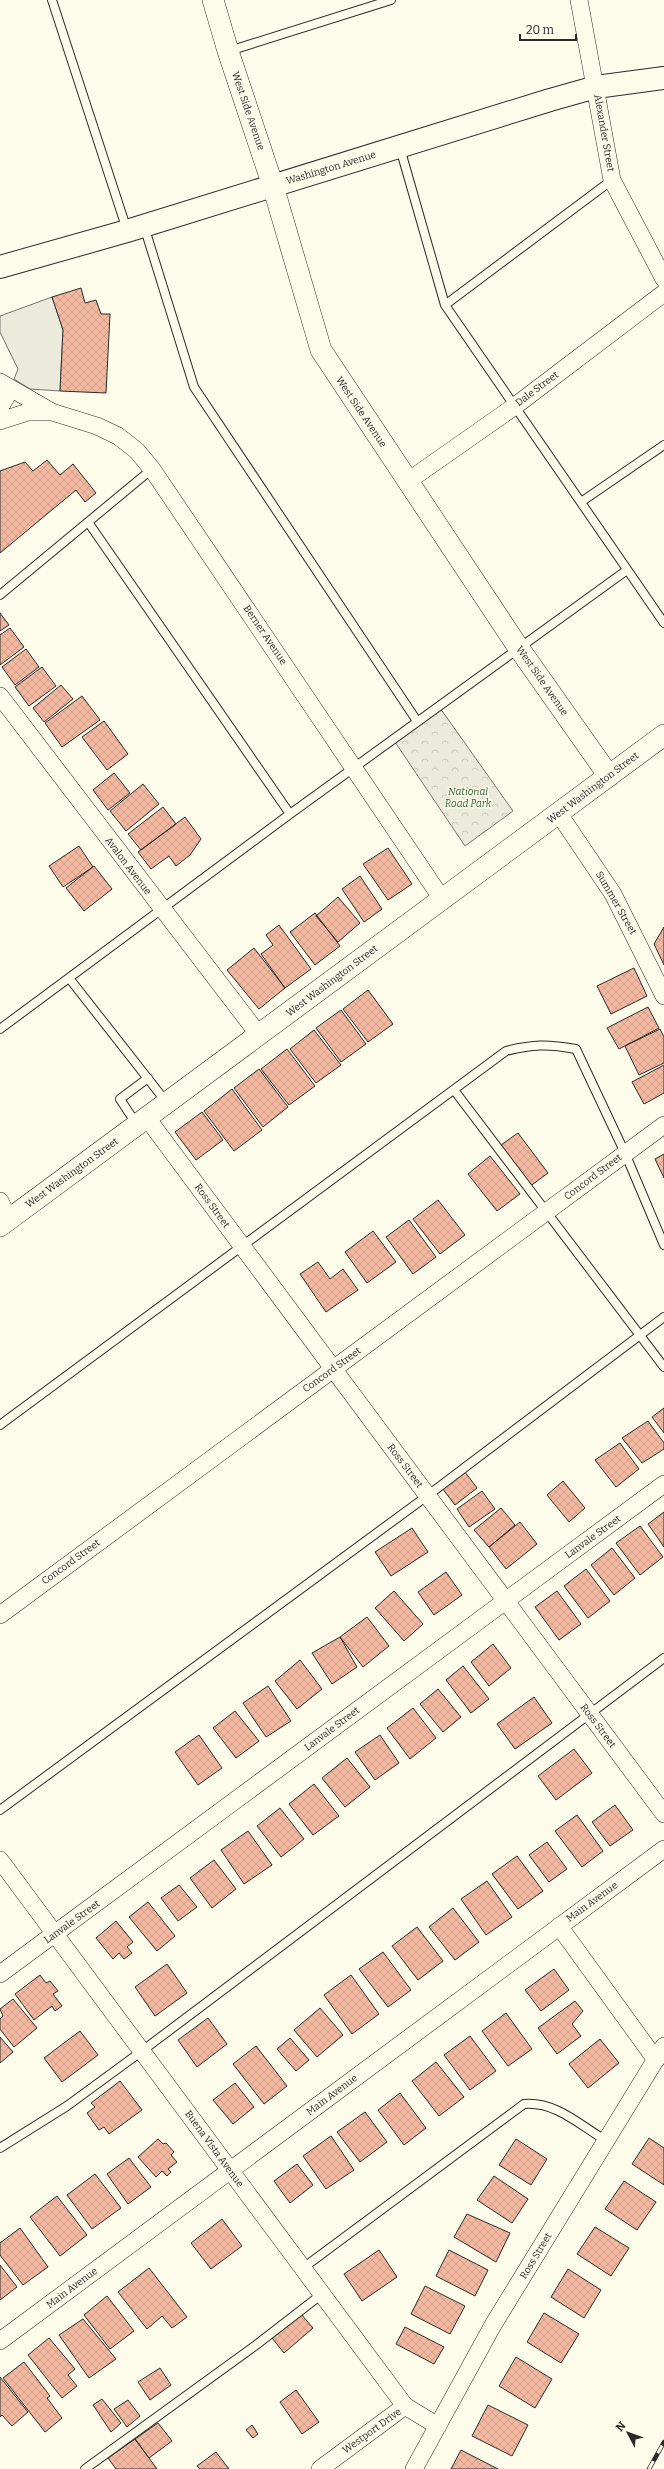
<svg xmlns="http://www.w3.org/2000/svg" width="664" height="2469" viewBox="0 0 664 2469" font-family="Bitter,serif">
  <defs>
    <pattern id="park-crowns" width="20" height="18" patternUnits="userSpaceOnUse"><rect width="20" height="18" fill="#ecebdb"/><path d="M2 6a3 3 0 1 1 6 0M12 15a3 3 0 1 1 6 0" fill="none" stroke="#cbcabc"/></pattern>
    <pattern id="building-cross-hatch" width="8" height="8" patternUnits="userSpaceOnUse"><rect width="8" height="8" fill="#f2b8a0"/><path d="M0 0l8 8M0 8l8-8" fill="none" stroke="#d09e8a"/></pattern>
  </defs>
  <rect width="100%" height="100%" fill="#fdfbea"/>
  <path fill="url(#park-crowns)" stroke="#74746e" d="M440 708 513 811 465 846 395 742Z"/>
  <path fill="#eceadb" stroke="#74746e" d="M52 297 63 330 60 391 30 389 14 379 18 369 0 332V316Z"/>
  <path fill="url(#building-cross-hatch)" stroke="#2b2b2b" d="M81 288 85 303 96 300 101 314H110L106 393 60 391 63 330 52 297Z
    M47 460 60 475 73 464 96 493 85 502 76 490 0 553V471L25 462 33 471Z
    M0 613 9 625 0 631Z
    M10 628 24 647 0 665V635Z
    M26 649 39 667 15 685 2 667Z
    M42 667 56 686 29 706 15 687Z
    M61 685 73 699 44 722 33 708Z
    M82 696 100 720 62 747 45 723Z
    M104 721 128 754 107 770 82 737Z
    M114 773 130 793 108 810 93 790Z
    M143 784 159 804 126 831 110 811Z
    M163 807 176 824 141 850 128 834Z
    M185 817 201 839 190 855 176 866 169 856 151 869 138 852Z
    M79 846 93 867 63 887 49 866Z
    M388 848 412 884 388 900 363 864Z
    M94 866 112 889 84 911 66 888Z
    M360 876 382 909 364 922 342 889Z
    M338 897 360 923 338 942 316 916Z
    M315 913 340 946 315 965 290 932Z
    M279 925 311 969 285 988 261 954 273 945 266 935Z
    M664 927V965L654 944Z
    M254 948 285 988 259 1009 227 970Z
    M634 968 647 996 611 1014 597 986Z
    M368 990 393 1024 368 1042 343 1009Z
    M648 1007 659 1028 619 1049 607 1028Z
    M341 1010 366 1044 341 1062 316 1028Z
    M660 1029 664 1037V1063L639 1075 625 1046Z
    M314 1030 341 1065 316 1083 290 1049Z
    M287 1049 315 1086 289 1105 261 1069Z
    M664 1065V1093L644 1104 632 1082Z
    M259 1069 288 1107 263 1127 234 1088Z
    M232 1089 262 1130 234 1151 204 1111Z
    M202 1112 223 1140 196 1160 175 1132Z
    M518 1133 548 1173 529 1187 498 1147Z
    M664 1154V1178L655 1159Z
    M490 1156 520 1194 497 1211 468 1174Z
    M438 1200 465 1235 440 1254 413 1219Z
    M409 1220 436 1257 413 1274 386 1237Z
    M373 1231 396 1262 367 1283 345 1252Z
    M318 1262 330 1279 343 1269 358 1290 326 1312 300 1274Z
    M664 1408V1433L652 1417Z
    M648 1421 664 1443V1449L642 1463 622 1438Z
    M620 1443 639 1469 616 1487 595 1460Z
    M465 1472 477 1488 455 1505 442 1488Z
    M563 1481 585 1508 569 1522 547 1495Z
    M482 1491 495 1509 469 1527 457 1509Z
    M501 1508 515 1525 489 1547 474 1530Z
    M664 1512V1547L648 1524Z
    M520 1522 537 1544 506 1569 489 1547Z
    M640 1526 663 1557 640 1575 616 1543Z
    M412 1528 428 1552 391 1576 375 1552Z
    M612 1548 635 1578 614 1595 591 1565Z
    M586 1569 610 1601 588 1618 564 1586Z
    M446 1572 462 1595 434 1615 418 1592Z
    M394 1591 423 1624 404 1641 375 1608Z
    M557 1591 581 1624 559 1640 535 1607Z
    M367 1617 389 1646 363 1667 340 1637Z
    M340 1637 357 1667 332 1684 312 1653Z
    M493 1644 511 1668 489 1686 471 1662Z
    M300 1660 322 1689 297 1709 275 1681Z
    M463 1666 489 1699 471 1713 446 1680Z
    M268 1686 291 1721 266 1737 243 1703Z
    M438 1689 461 1717 443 1732 420 1704Z
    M534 1697 552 1723 515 1749 497 1724Z
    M413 1708 436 1738 410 1759 387 1728Z
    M235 1711 259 1741 236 1758 213 1728Z
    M199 1735 222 1768 198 1785 175 1752Z
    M380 1735 399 1763 375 1780 355 1752Z
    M574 1749 592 1773 556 1800 538 1776Z
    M347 1758 370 1787 345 1807 322 1778Z
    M314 1784 339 1816 313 1835 289 1804Z
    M615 1805 633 1830 610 1846 592 1822Z
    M280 1808 304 1839 281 1857 257 1826Z
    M577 1815 603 1851 582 1867 555 1831Z
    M248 1831 272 1865 244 1884 221 1850Z
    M547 1842 567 1869 549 1882 529 1855Z
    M517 1856 543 1891 518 1909 492 1874Z
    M214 1860 236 1889 212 1908 190 1878Z
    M487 1881 512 1917 486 1935 461 1899Z
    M179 1885 197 1907 178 1921 161 1898Z
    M148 1902 175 1936 157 1951 129 1917Z
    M453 1908 479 1942 455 1960 429 1927Z
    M116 1921 133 1942 127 1947 132 1953 124 1959 119 1953 113 1959 96 1938Z
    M417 1927 443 1961 418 1980 392 1946Z
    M383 1952 411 1990 388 2007 359 1969Z
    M167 1964 187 1993 155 2016 135 1987Z
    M554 1969 569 1990 541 2011 525 1990Z
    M40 1975 46 1983 50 1981 58 1991 53 1994 62 2006 55 2011 52 2006 34 2020 15 1994Z
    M351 1975 379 2014 352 2034 324 1995Z
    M13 1999 37 2028 14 2047 0 2029V2019L3 2016 0 2009Z
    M575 2001 583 2011 572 2024 581 2036 557 2054 538 2028Z
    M320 2008 343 2035 317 2057 294 2030Z
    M506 2013 532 2049 508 2066 482 2031Z
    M208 2018 227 2044 197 2067 178 2040Z
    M80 2031 98 2055 62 2082 44 2058Z
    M470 2036 496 2071 470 2090 444 2055Z
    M0 2037 13 2052 0 2063Z
    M290 2038 309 2060 296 2071 277 2049Z
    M600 2039 619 2063 588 2088 569 2064Z
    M256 2046 287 2086 264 2104 233 2064Z
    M436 2062 464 2097 439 2116 412 2081Z
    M120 2081 142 2110 109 2134 104 2127 99 2130 87 2113 95 2107 91 2103Z
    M235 2083 254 2107 233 2124 213 2100Z
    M400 2093 426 2128 404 2145 378 2110Z
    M365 2112 387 2142 360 2162 337 2132Z
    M331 2136 354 2170 326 2189 303 2156Z
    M649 2138 664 2148V2185L632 2164Z
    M158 2139 163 2144 166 2143 174 2152 171 2155 177 2162 168 2169 171 2172 167 2176 162 2171 156 2177 138 2157Z
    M516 2139 547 2159 531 2185 499 2165Z
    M129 2158 151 2187 128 2204 107 2174Z
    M297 2164 313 2185 290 2203 274 2181Z
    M95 2174 121 2208 92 2229 67 2195Z
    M494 2176 528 2199 512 2223 477 2200Z
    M624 2181 656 2202 637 2230 605 2209Z
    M57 2196 87 2235 60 2256 30 2217Z
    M467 2214 510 2233 496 2262 454 2237Z
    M222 2219 242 2246 211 2269 191 2243Z
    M595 2227 629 2248 611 2276 577 2254Z
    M20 2228 48 2267 23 2285 0 2255V2243Z
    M379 2250 397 2277 362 2301 344 2274Z
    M449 2250 488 2270 475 2296 436 2276Z
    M0 2265 17 2287 0 2300Z
    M149 2268 187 2317 172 2328 162 2316 147 2329 118 2292Z
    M568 2269 601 2290 584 2318 551 2297Z
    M425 2286 465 2306 450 2334 411 2314Z
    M107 2296 134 2331 110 2349 84 2315Z
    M544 2313 579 2334 561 2363 527 2342Z
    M301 2314 313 2328 284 2353 272 2338Z
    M83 2319 116 2359 89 2378 59 2335Z
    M405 2327 444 2347 434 2364 396 2344Z
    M49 2338 75 2369 68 2375 77 2386 62 2398 28 2355Z
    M516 2357 552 2379 535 2408 499 2386Z
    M24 2362 50 2396 47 2398 62 2418 45 2432 3 2378Z
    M160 2368 171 2385 150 2400 138 2382Z
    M0 2377 28 2412 12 2426 2 2415 0 2417Z
    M296 2390 319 2422 302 2434 280 2402Z
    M102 2399 121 2423 111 2432 93 2405Z
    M128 2400 140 2416 127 2427 114 2409Z
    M488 2405 528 2425 512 2456 472 2436Z
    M158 2423 172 2441 149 2458 135 2439Z
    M252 2425 258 2434 253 2438 246 2430Z
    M135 2439 149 2458 157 2469H116L108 2458Z
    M461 2450 498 2469H451Z
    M216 2452 229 2469H200L197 2466Z"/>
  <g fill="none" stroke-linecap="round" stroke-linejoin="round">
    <g stroke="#2b2b2b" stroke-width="10">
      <path id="service" d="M52 0 127 230
        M229 51 391 0
        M400 148 445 305 664 623
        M144 226 194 387 417 721
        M445 305 612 180
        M581 502 664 445
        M88 522 290 814
        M0 595 152 469
        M69 978 167 1103
        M0 1029 290 814 627 570
        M454 1090 664 1367
        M137 1125 120 1099 148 1078
        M0 1425 506 1051C533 1044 548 1044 576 1049L625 1153 664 1245
        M0 1810 427 1496 664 1317
        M0 2148 67 2106 142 2051 664 1658
        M303 2268 524 2104C555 2101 580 2125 605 2140
        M85 2469 256 2345 322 2294"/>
    </g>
    <g stroke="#2b2b2b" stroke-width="18">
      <path id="minor" d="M579 0 612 180 664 279
        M0 382 52 412 97 426 118 436 137 451 152 469 442 899
        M0 407 11 389
        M0 421 28 412H50
        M408 481 515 406 664 293
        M0 696 259 1035
        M559 814 613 894 664 996
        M147 1118 664 1814
        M0 1201 9 1220
        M0 1615 664 1125
        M0 1860 405 2406 438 2426
        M559 1926 656 2060
        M0 1974 664 1484
        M0 2341 664 1849
        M320 2469 405 2406
        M414 2469 493 2325 664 2046"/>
    </g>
    <g stroke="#2b2b2b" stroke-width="22">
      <path id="tertiary" d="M213 0 228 51 273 186 321 350 518 647 609 776
        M0 1226 664 735"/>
    </g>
    <g stroke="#2b2b2b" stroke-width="24">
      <path id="primary" d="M0 267 127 231 550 100 596 87 664 78"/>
    </g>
    <use href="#service" stroke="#fdfbea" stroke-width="8"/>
    <use href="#minor" stroke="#fdfbea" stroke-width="17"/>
    <use href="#tertiary" stroke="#fdfbea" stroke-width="21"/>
    <use href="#primary" stroke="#fdfbea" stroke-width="22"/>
    <g stroke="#2b2b2b" stroke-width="4.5">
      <path id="rail" d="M649 2469 664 2442"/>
    </g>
    <use href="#rail" stroke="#fdfbea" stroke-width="3" stroke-dasharray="9" stroke-linecap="butt"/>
  </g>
  <g text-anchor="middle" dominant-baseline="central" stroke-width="3" stroke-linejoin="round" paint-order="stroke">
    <g font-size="10" fill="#2b2b2b" stroke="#fdfbea">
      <text transform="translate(248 111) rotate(71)">West Side Avenue</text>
      <text transform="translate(604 133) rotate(80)">Alexander Street</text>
      <text transform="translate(331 168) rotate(-17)">Washington Avenue</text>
      <text transform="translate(537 389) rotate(-37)">Dale Street</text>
      <text transform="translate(361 412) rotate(56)">West Side Avenue</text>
      <text transform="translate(265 635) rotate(56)">Berner Avenue</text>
      <text transform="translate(542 681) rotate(55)">West Side Avenue</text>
      <text transform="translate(593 788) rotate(-37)">West Washington Street</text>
      <text transform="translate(128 866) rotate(53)">Avalon Avenue</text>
      <text transform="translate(616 903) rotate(60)">Summer Street</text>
      <text transform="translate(332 981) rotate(-37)">West Washington Street</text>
      <text transform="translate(72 1173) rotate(-36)">West Washington Street</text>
      <text transform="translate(593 1177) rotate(-37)">Concord Street</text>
      <text transform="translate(212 1206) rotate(54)">Ross Street</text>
      <text transform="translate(332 1370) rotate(-36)">Concord Street</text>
      <text transform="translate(405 1466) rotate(53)">Ross Street</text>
      <text transform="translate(593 1537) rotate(-36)">Lanvale Street</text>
      <text transform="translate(71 1562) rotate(-36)">Concord Street</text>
      <text transform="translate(598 1726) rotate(53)">Ross Street</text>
      <text transform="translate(332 1729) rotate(-37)">Lanvale Street</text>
      <text transform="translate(592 1902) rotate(-36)">Main Avenue</text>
      <text transform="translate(72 1922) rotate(-36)">Lanvale Street</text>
      <text transform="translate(332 2095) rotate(-37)">Main Avenue</text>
      <text transform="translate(214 2149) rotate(54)">Buena Vista Avenue</text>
      <text transform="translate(536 2256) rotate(-59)">Ross Street</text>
      <text transform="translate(72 2288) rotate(-37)">Main Avenue</text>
      <text transform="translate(372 2431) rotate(-36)">Westport Drive</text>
    </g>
    <g font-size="10" font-style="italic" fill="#34623c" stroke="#fdfbea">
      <text x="468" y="792">National<tspan x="468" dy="12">Road Park</tspan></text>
    </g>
  </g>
  <g transform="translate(628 2433) rotate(311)" stroke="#fdfbea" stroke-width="3" paint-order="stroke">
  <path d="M0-3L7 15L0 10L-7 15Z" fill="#2b2b2b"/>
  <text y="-6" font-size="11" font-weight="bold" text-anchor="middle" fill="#2b2b2b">N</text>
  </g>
  <path d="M520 34v6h56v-6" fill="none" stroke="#2b2b2b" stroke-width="2"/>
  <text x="526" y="34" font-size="12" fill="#2b2b2b" stroke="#fdfbea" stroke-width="3" paint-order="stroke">20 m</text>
</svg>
